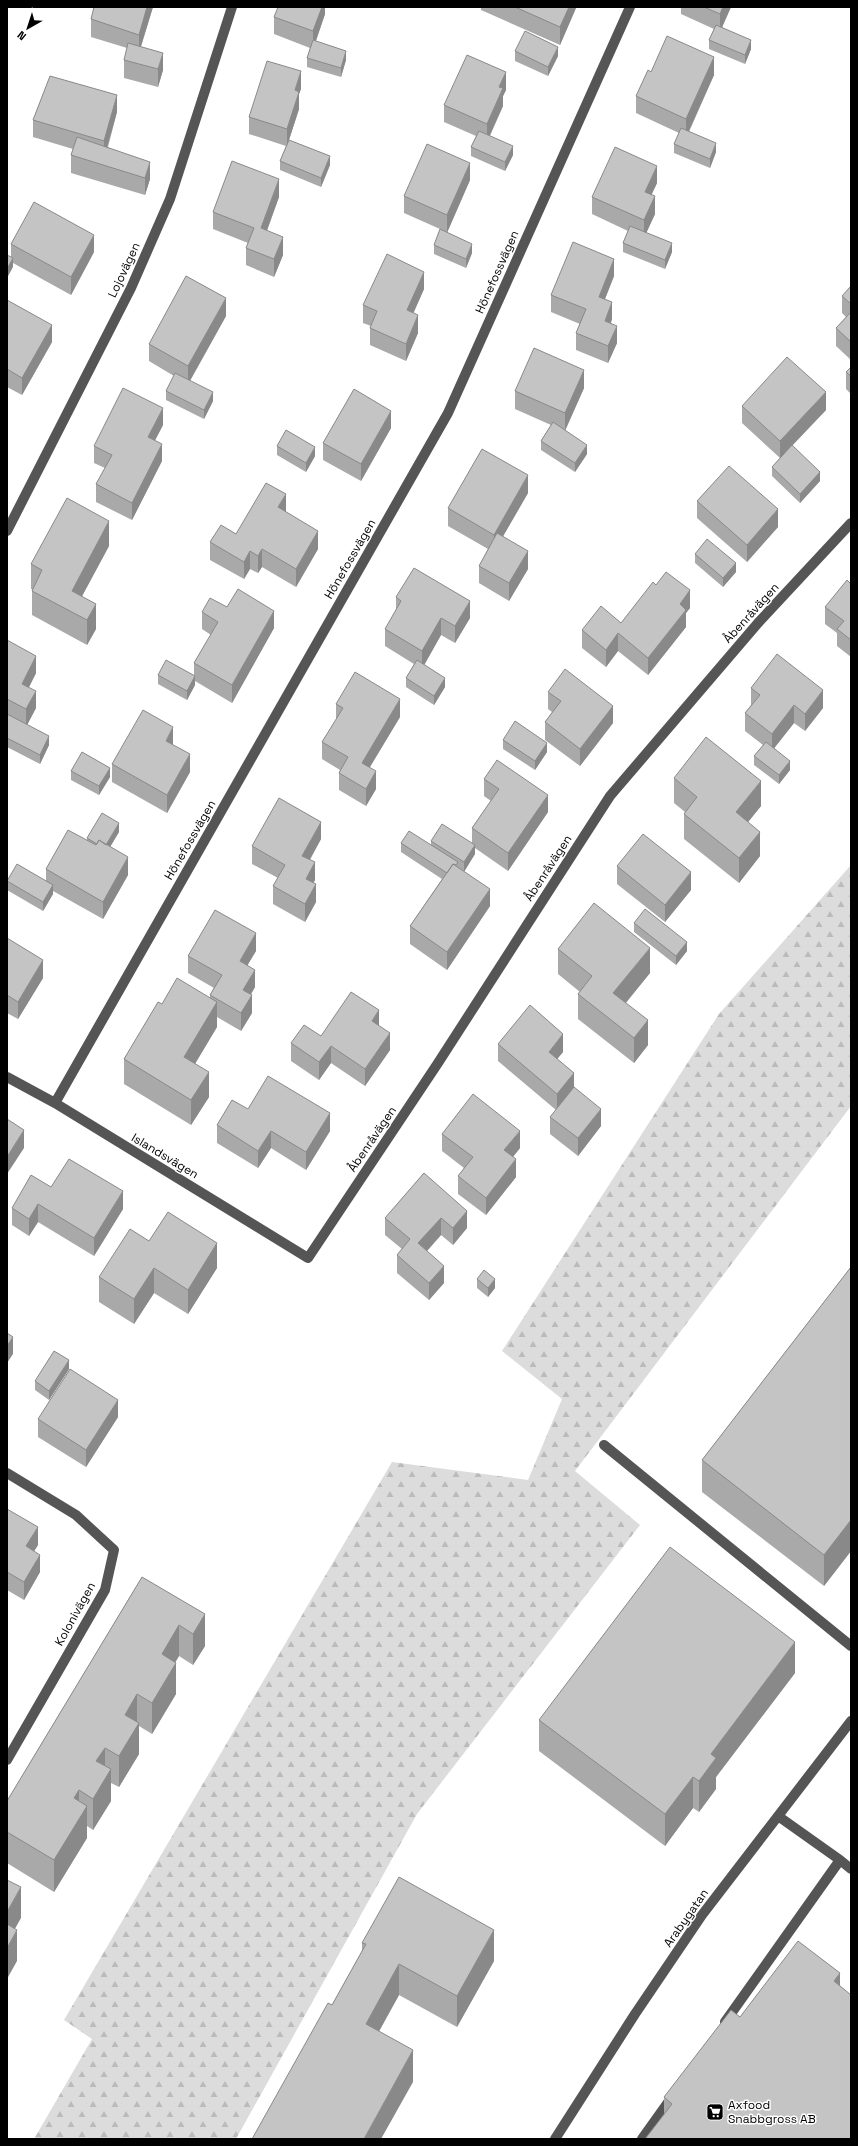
<svg xmlns="http://www.w3.org/2000/svg" width="858" height="2146" viewBox="0 0 858 2146" font-family="'Space Grotesk',sans-serif">
  <defs>
    <pattern id="forest-firs" width="22" height="20" patternUnits="userSpaceOnUse"><rect width="22" height="20" fill="#dcdcdc"/><path d="M5 1l3.5 6h-7zM16 11l3.5 6h-7z" fill="#bbb"/></pattern>
  </defs>
  <rect width="100%" height="100%" fill="#fff"/>
  <path fill="url(#forest-firs)" d="M851 865V1106L575 1471 640 1525 417 1814 236 2139H34L92 2039 64 2020 392 1462 528 1480 562 1399 502 1351 719 1014Z"/>
  <g fill="none" stroke-linecap="round" stroke-linejoin="round">
    <path stroke="#555" stroke-width="10" d="M7 531 131 288 170 199 232 7
      M7 1077 55 1103 308 1258 438 1063 610 796 758 623 851 523
      M55 1103 448 413 630 7
      M604 1445 851 1646
      M7 1473 76 1515 114 1550 105 1590 7 1760
      M840 1860 851 1869
      M725 2022 840 1860 778 1816
      M555 2139 635 2014 702 1915 851 1721
      M642 2139 672 2097"/>
  </g>
  <path fill="#a9a9a9" d="M94 7H153L141 47 163 70 158 87 124 78V60L127 48 91 37V19Z
    M325 7V14L316 41 346 60 341 77 307 67V58L310 48 274 34V17Z
    M481 7H576V8L560 45 481 10Z
    M681 7H731L722 27 751 49 745 64 709 49V40L714 29 681 14Z
    M515 51 558 56 548 76 515 61Z
    M651 72 714 75 689 132 716 152 710 168 674 153V144L679 133 636 113V96Z
    M301 89 299 94V109L289 140 330 165 321 187 280 170V161L286 146 249 134V117Z
    M506 90 503 96V106L490 136 513 155 505 171 471 156V147L476 136 444 122V105Z
    M117 112 108 147 150 179 145 195 71 173V155L73 149 33 137V120Z
    M470 180 447 232 472 253 466 268 434 254V245L440 229 404 213V196Z
    M657 183 651 195 655 214 646 233 672 252 665 269 623 252V243L628 231 592 214V197Z
    M279 197 267 231 283 255 274 277 246 265V248L248 243 213 229V212Z
    M11 244 94 252 71 295 13 263V267L11 257Z
    M614 276 605 299 612 319 611 323 617 343 608 363 576 350V333L580 324 551 312V295Z
    M851 286V360L836 346V328L846 317 842 313V296Z
    M424 289 413 313 418 333 406 361 370 345V328L371 326 363 323V305Z
    M7 300 52 342 22 395 7 387Z
    M226 316 190 381 213 401 204 419 166 400V391L174 376 149 361V344Z
    M851 367V394L846 389V372Z
    M584 388 565 430 587 454 575 472 541 450V441L551 425 515 409V391Z
    M742 406 826 410 792 446 820 481 800 503 772 476V467L780 458 742 423Z
    M163 425 155 440 162 461 132 520 96 502V484L105 468 94 463V446Z
    M391 428 361 481 323 460V443Z
    M277 446 315 456 306 472 277 455Z
    M528 493 503 536 528 569 509 601 479 583V566L488 549 448 526V508Z
    M697 501 778 527 747 562 697 518Z
    M286 512 318 549 296 587 262 567 258 573 250 569 244 579 210 560V542L236 534Z
    M109 546 82 596 96 629 87 645 32 615V589H31V564Z
    M695 554 736 572 723 587 695 563Z
    M851 584V657L837 646V633L825 624V607Z
    M656 585 690 608 686 613V627L648 675 618 651 606 667 582 648V630L621 623Z
    M396 597 470 618 455 643 441 635 424 665 445 687 434 705 406 687V678L414 664 385 646V629L396 610Z
    M227 607 274 628 232 703 195 681V685L187 700 158 684V675L194 676V663L211 635 202 629V612Z
    M7 640 36 673 29 687 36 708 27 725 49 745 40 764 7 747Z
    M751 688 823 708 805 731 794 723 774 748 790 770 779 784 754 765V756L763 745 745 731V713L751 705Z
    M548 692 613 723 580 766 545 740V722L552 712 548 709Z
    M336 704 400 717 370 767 376 789 366 806 339 790V773L340 770 322 759V742L336 720Z
    M503 740 547 752 535 770 503 749Z
    M173 745 190 772 167 813 112 782V764Z
    M71 771 110 777 99 795 71 780Z
    M674 778 761 806 748 822 760 856 739 883 684 839V814L685 812 674 803Z
    M484 779 548 812 508 871 475 848V854L464 871 490 906 447 970 410 944V926L442 879 401 852V843L431 845V841L472 844V828L491 801 484 796Z
    M119 832 110 847 128 875 103 919 53 891V894L43 911 7 890V881H46V869L87 840V838Z
    M321 839 310 860 315 880 313 883 316 902 305 922 273 904V886L278 878 252 864V846Z
    M617 866 691 890 665 922 617 884Z
    M634 923 687 951 676 965 634 932Z
    M7 938 43 978 18 1019 7 1013Z
    M558 949 650 973 626 1003 648 1045 634 1063 578 1019V994L580 992 558 974Z
    M256 951 247 965 255 987 251 994 252 1013 241 1031 217 1017V1027L195 1064 209 1097 191 1125 124 1084V1059L162 1004 210 998V995L214 988 188 973V956Z
    M379 1026 390 1050 365 1086 331 1063 319 1080 291 1061V1043L321 1036Z
    M498 1044 563 1052 557 1059 574 1087 601 1126 578 1156 550 1134V1117L556 1110 498 1061Z
    M248 1109 330 1131 306 1170 271 1148 258 1168 217 1143V1125Z
    M442 1134 520 1148 513 1157 516 1177 486 1215 458 1194V1176L464 1168 442 1151Z
    M424 1173 467 1228 453 1245 441 1235 427 1251 444 1283 429 1300 397 1273V1255L402 1249 385 1235V1218Z
    M51 1187 123 1209 94 1256 38 1222 29 1236 12 1225V1208Z
    M149 1241 217 1268 188 1314 154 1293 134 1324 99 1302V1277Z
    M851 1267V1551L824 1586 702 1492V1460Z
    M477 1279 495 1288 488 1297 477 1288Z
    M69 1369 49 1400 35 1390V1381Z
    M118 1417 86 1467 38 1437V1419Z
    M7 1509 38 1545 34 1551 40 1572 24 1600 7 1590Z
    M142 1577 205 1646 193 1665 179 1656 175 1662 176 1694 152 1734 139 1726V1754L119 1787 111 1783V1801L93 1830 87 1826V1838L54 1892 7 1863V1801Z
    M795 1673 716 1777V1789L699 1812 693 1808 665 1846 539 1751V1720Z
    M362 1943 494 1961 457 2027 399 1995 379 2031 413 2082 332 2005 362 1951Z
    M840 1986 664 2114V2097L740 2017Z"/>
  <path fill="#898989" d="M147 7H153L139 52V35Z
    M321 7H325V14L313 49V31Z
    M569 7H576V8L560 45V27Z
    M723 7H731L720 32V14Z
    M751 40V49L745 64V55Z
    M558 47V56L548 76V67Z
    M346 51V60L341 77V68Z
    M163 53V70L158 87V69Z
    M714 57V75L686 137V119Z
    M301 71V89L299 94V109L287 146V129L295 90Z
    M506 72V90L503 96V106L487 141V124L499 87Z
    M117 95V112L104 158V141Z
    M716 143V152L710 168V159Z
    M513 146V155L505 171V162Z
    M330 156V165L321 187V178Z
    M150 162V179L145 195V178Z
    M470 163V180L447 233V215Z
    M657 166V183L645 209V192Z
    M279 179V197L261 246V228Z
    M655 196V214L644 238V220Z
    M94 235V252L71 295V277Z
    M283 237V255L274 277V259Z
    M672 243V252L665 269V260Z
    M472 244V253L466 268V259Z
    M13 258V267L7 278V269Z
    M614 259V276L599 314V297Z
    M424 272V289L407 328V310Z
    M226 298V316L188 384V366Z
    M612 302V319L605 338V321Z
    M418 315V333L406 361V344Z
    M52 325V342L22 395V378Z
    M617 326V343L608 363V346Z
    M584 370V388L565 431V413Z
    M213 392V401L204 419V410Z
    M826 392V410L780 458V441Z
    M163 408V425L148 454V437Z
    M391 411V428L361 481V464Z
    M162 444V461L132 520V503Z
    M587 445V454L575 472V463Z
    M315 447V456L306 472V463Z
    M820 472V481L800 503V494Z
    M528 475V493L494 552V535Z
    M286 494V512L278 525V507Z
    M778 509V527L747 562V545Z
    M109 521V546L73 613 72 591Z
    M318 531V549L296 587V569Z
    M262 549V567L258 573V556Z
    M250 551V569L244 579V562Z
    M528 551V569L509 601V583Z
    M736 563V572L723 587V578Z
    M690 590V608L686 613V627L648 675V658L680 604Z
    M470 601V618L455 643V626Z
    M96 604V629L87 645V620Z
    M274 611V628L232 703V685Z
    M441 618V635L422 669V651Z
    M618 633V651L606 667V650Z
    M36 656V673L22 701V684Z
    M195 676V685L187 700V691Z
    M445 678V687L434 705V696Z
    M823 690V708L805 731V714Z
    M36 691V708L26 727V709Z
    M400 699V717L362 780V763Z
    M794 705V723L772 751V734Z
    M613 706V723L580 766V749Z
    M173 727V745L166 741Z
    M49 736V745L40 764V755Z
    M547 743V752L535 770V761Z
    M190 754V772L167 813V795Z
    M790 761V770L779 784V775Z
    M110 768V777L99 795V786Z
    M376 771V789L366 806V789Z
    M761 781V806L736 837V812Z
    M548 795V812L508 871V853Z
    M321 822V839L302 873V856Z
    M119 823V832L104 857V848Z
    M760 832V856L739 883V858Z
    M475 845V854L464 872V862Z
    M128 857V875L103 919V902Z
    M315 862V880L306 896V879Z
    M691 872V890L665 922V905Z
    M316 884V902L305 922V904Z
    M53 885V894L43 911V902Z
    M490 889V906L447 970V952Z
    M256 933V951L240 978V961Z
    M687 942V951L676 965V956Z
    M650 948V973L613 1018V993Z
    M43 960V978L18 1019V1002Z
    M255 970V987L243 1008V990Z
    M252 995V1013L241 1031V1013Z
    M217 1002V1027L184 1082V1057Z
    M379 1010V1028L372 1021Z
    M648 1020V1045L634 1063V1038Z
    M390 1033V1050L365 1086V1069Z
    M563 1034V1052L549 1069V1052Z
    M331 1046V1063L319 1080V1062Z
    M209 1072V1097L191 1125V1100Z
    M574 1073V1091L557 1111V1094Z
    M601 1109V1126L578 1156V1138Z
    M330 1113V1131L306 1170V1152Z
    M24 1130V1148L7 1174V1157Z
    M271 1131V1148L258 1168V1151Z
    M520 1131V1148L504 1168V1150Z
    M516 1159V1177L486 1215V1198Z
    M123 1191V1209L94 1256V1238Z
    M38 1204V1222L29 1236V1219Z
    M467 1211V1228L453 1245V1228Z
    M441 1218V1235L418 1261V1243Z
    M217 1243V1268L188 1314V1290Z
    M444 1266V1283L429 1300V1283Z
    M154 1268V1293L134 1324V1299Z
    M495 1279V1288L488 1297V1288Z
    M13 1337V1354L7 1363V1346Z
    M69 1360V1369L49 1400V1391Z
    M118 1400V1417L86 1467V1450Z
    M851 1520V1551L824 1586V1555Z
    M38 1527V1545L26 1564V1546Z
    M40 1555V1572L24 1600V1582Z
    M205 1614V1646L193 1665V1634Z
    M179 1625V1656L162 1685V1654Z
    M795 1642V1673L716 1777V1789L699 1812V1781L711 1754Z
    M176 1663V1694L152 1734V1703Z
    M137 1694V1725L139 1723V1754L119 1787V1756L125 1715Z
    M105 1748V1779L96 1761Z
    M111 1769V1801L93 1830V1799Z
    M693 1777V1808L665 1846V1814Z
    M79 1790V1820L87 1806V1838L54 1892V1860L74 1798Z
    M21 1887V1918L7 1943V1912Z
    M17 1930V1961L7 1979V1948Z
    M494 1930V1961L457 2027V1996Z
    M399 1964V1995L366 2055V2024Z
    M840 1973V2004L834 1981Z
    M413 2050V2082L381 2139H364Z"/>
  <path fill="#c4c4c4" stroke="#898989" d="M94 7H147L139 35 91 19Z
    M278 7H322L313 31 274 17Z
    M515 7H569L560 27Z
    M704 7H723L720 14Z
    M716 25 751 40 745 55 709 40Z
    M525 31 558 47 548 67 515 51Z
    M667 36 714 57 686 119 636 96 648 70 651 72Z
    M313 40 346 51 341 68 307 58Z
    M128 43 163 53 158 69 124 60Z
    M467 55 506 72 499 87 503 88 487 124 444 105Z
    M267 61 301 71 295 90 299 92 287 129 249 117Z
    M50 76 117 95 104 141 33 120Z
    M681 128 716 143 710 159 674 144Z
    M479 131 513 146 505 162 471 147Z
    M77 137 150 162 145 178 71 155Z
    M289 140 330 156 321 178 280 161Z
    M427 144 470 163 447 215 404 196Z
    M615 147 657 166 645 192 655 196 644 220 592 197Z
    M232 161 279 179 261 228 283 237 274 259 246 248 254 228 213 212Z
    M34 202 94 235 71 277 11 244Z
    M630 226 672 243 665 260 623 243Z
    M440 229 472 244 466 259 434 245Z
    M573 242 614 259 599 297 612 302 605 321 617 326 608 346 576 333 586 309 551 295Z
    M387 254 424 272 407 310 418 315 406 344 370 328 377 311 363 305Z
    M7 255 13 258 7 269Z
    M186 276 226 298 188 366 149 344Z
    M851 286V304L842 296Z
    M7 300 52 325 22 378 7 369Z
    M851 312V342L836 328Z
    M534 348 584 370 565 413 515 391Z
    M787 357 826 392 780 441 742 406Z
    M851 367V376L846 372Z
    M175 373 213 392 204 410 166 391Z
    M123 388 163 408 148 437 162 444 132 503 96 484 112 455 94 446Z
    M354 389 391 411 361 464 323 443Z
    M553 422 587 445 575 463 541 441Z
    M286 430 315 447 306 463 277 446Z
    M792 445 820 472 800 494 772 467Z
    M482 449 528 475 494 535 448 508Z
    M729 466 778 509 747 545 697 501Z
    M266 483 286 494 278 507 318 531 296 569 262 549 258 556 250 551 244 562 210 542 221 525 236 534Z
    M67 498 109 521 72 591 96 604 87 620 32 591 42 570 31 564Z
    M497 533 528 551 509 583 479 566Z
    M707 539 736 563 723 578 695 554Z
    M414 568 470 601 455 626 441 618 422 651 385 629 401 601 396 597Z
    M666 572 690 590 680 604 686 610 648 658 618 633 606 650 582 630 601 606 621 623 653 582 656 585Z
    M847 580 851 584V640L837 629 844 621 825 607Z
    M238 589 274 611 232 685 194 663 218 622 202 612 210 598 227 607Z
    M7 640 36 656 22 684 36 691 26 709 7 699Z
    M777 654 823 690 805 714 794 705 772 734 745 713 760 695 751 688Z
    M166 660 195 676 187 691 158 675Z
    M417 660 445 678 434 696 406 678Z
    M565 669 613 706 580 749 545 722 561 701 548 692Z
    M355 672 400 699 362 763 376 771 366 789 339 773 348 757 322 742 343 708 336 704Z
    M143 710 173 727 166 741 190 754 167 795 112 764Z
    M7 714 49 736 40 755 7 738Z
    M515 721 547 743 535 761 503 740Z
    M706 737 761 781 736 812 760 832 739 858 684 814 697 797 674 778Z
    M766 742 790 761 779 775 754 756Z
    M82 752 110 768 99 786 71 771Z
    M497 760 548 795 508 853 472 828 499 789 484 779Z
    M279 798 321 822 302 856 315 862 306 879 316 884 305 904 273 886 285 865 252 846Z
    M102 813 119 823 106 845 99 840 97 844 87 838Z
    M442 824 475 845 464 862 431 841Z
    M68 830 96 845 99 840 128 857 103 902 46 869Z
    M409 831 458 862 456 865 453 864 447 873 401 843Z
    M643 834 691 872 665 905 617 866Z
    M17 864 53 885 43 902 7 881Z
    M453 864 490 889 447 952 410 926Z
    M594 903 650 948 613 993 648 1020 634 1038 578 994 592 976 558 949Z
    M645 909 687 942 676 956 634 923Z
    M215 910 256 933 240 961 255 970 243 990 252 995 241 1013 210 995 222 975 188 956Z
    M7 938 43 960 18 1002 7 995Z
    M177 978 217 1002 184 1057 209 1072 191 1100 124 1059 158 1002 162 1004Z
    M351 992 379 1010 372 1021 390 1033 365 1069 331 1046 319 1062 291 1043 304 1025 321 1036Z
    M530 1005 563 1034 549 1052 574 1073 557 1094 498 1044Z
    M268 1076 330 1113 306 1152 271 1131 258 1151 217 1125 232 1100 248 1109Z
    M574 1087 601 1109 578 1138 550 1117Z
    M473 1094 520 1131 504 1150 516 1159 486 1198 458 1176 473 1157 442 1134Z
    M7 1119 24 1130 7 1157Z
    M69 1159 123 1191 94 1238 38 1204 29 1219 12 1208 31 1175 51 1187Z
    M424 1173 467 1211 453 1228 441 1218 418 1243 444 1266 429 1283 397 1255 410 1239 385 1218Z
    M168 1212 217 1243 188 1290 154 1268 134 1299 99 1277 130 1229 149 1241Z
    M851 1267V1520L824 1555 702 1460Z
    M484 1270 495 1279 488 1288 477 1279Z
    M7 1333 13 1337 7 1346Z
    M54 1351 69 1360 49 1391 35 1381Z
    M70 1369 118 1400 86 1450 38 1419Z
    M7 1509 38 1527 26 1546 40 1555 24 1582 7 1572Z
    M670 1547 795 1642 711 1754 716 1758 699 1781 693 1777 665 1814 539 1720Z
    M142 1577 205 1614 193 1634 179 1625 162 1654 176 1663 152 1703 137 1694 125 1715 139 1723 119 1756 105 1748 96 1761 111 1769 93 1799 79 1790 74 1798 87 1806 54 1860 7 1832V1801Z
    M399 1877 494 1930 457 1996 399 1964 366 2024 413 2050 364 2139H252L328 2003 332 2005 366 1944 362 1943Z
    M7 1880 21 1887 7 1912Z
    M7 1924 17 1930 7 1948Z
    M798 1941 840 1973 834 1981 851 1995V2139H645L672 2104 664 2097 731 2010 740 2017Z"/>
  <defs>
    <g id="supermarket-square" transform="scale(0.9)"><rect x="-9" y="-9" width="18" height="18" rx="4" fill="#000" stroke="#fff"/><path d="M-6-5.5h2.5l.6 2H6L4.5 2H-2.5L-4.4-4H-6ZM-1.5 3.2a1.3 1.3 0 1 0 .1 0ZM3 3.2a1.3 1.3 0 1 0 .1 0Z" fill="#fff"/></g>
  </defs>
  <g fill-rule="evenodd">
    <use href="#supermarket-square" x="715" y="2112"/>
  </g>
  <g text-anchor="middle" dominant-baseline="central" stroke-width="3" stroke-linejoin="round" paint-order="stroke">
    <g font-size="12" fill="#000" stroke="#fff">
      <text transform="translate(124 270) rotate(-65)">Lojovägen</text>
      <text transform="translate(497 272) rotate(-66)">Hönefossvägen</text>
      <text transform="translate(350 559) rotate(-60)">Hönefossvägen</text>
      <text transform="translate(751 613) rotate(-48)">Åbenråvägen</text>
      <text transform="translate(190 840) rotate(-60)">Hönefossvägen</text>
      <text transform="translate(548 868) rotate(-57)">Åbenråvägen</text>
      <text transform="translate(372 1139) rotate(-56)">Åbenråvägen</text>
      <text transform="translate(165 1156) rotate(31)">Islandsvägen</text>
      <text transform="translate(75 1614) rotate(-61)">Kolonivägen</text>
      <text transform="translate(686 1918) rotate(-55)">Arabygatan</text>
    </g>
    <g font-size="12" fill="#000" stroke="#fff" text-anchor="start">
      <text x="728" y="2105">Axfood<tspan x="728" dy="14">Snabbgross AB</tspan></text>
    </g>
  </g>
  <rect width="858" height="2146" fill="none" stroke="#000000" stroke-width="16"/>
  <g transform="translate(28 28) rotate(219)" stroke="#ffffff" stroke-width="3" paint-order="stroke">
  <path d="M0-3L7 15L0 10L-7 15Z" fill="#000000"/>
  <text y="-6" font-size="11" font-weight="bold" text-anchor="middle" fill="#000000">N</text>
  </g>
</svg>
